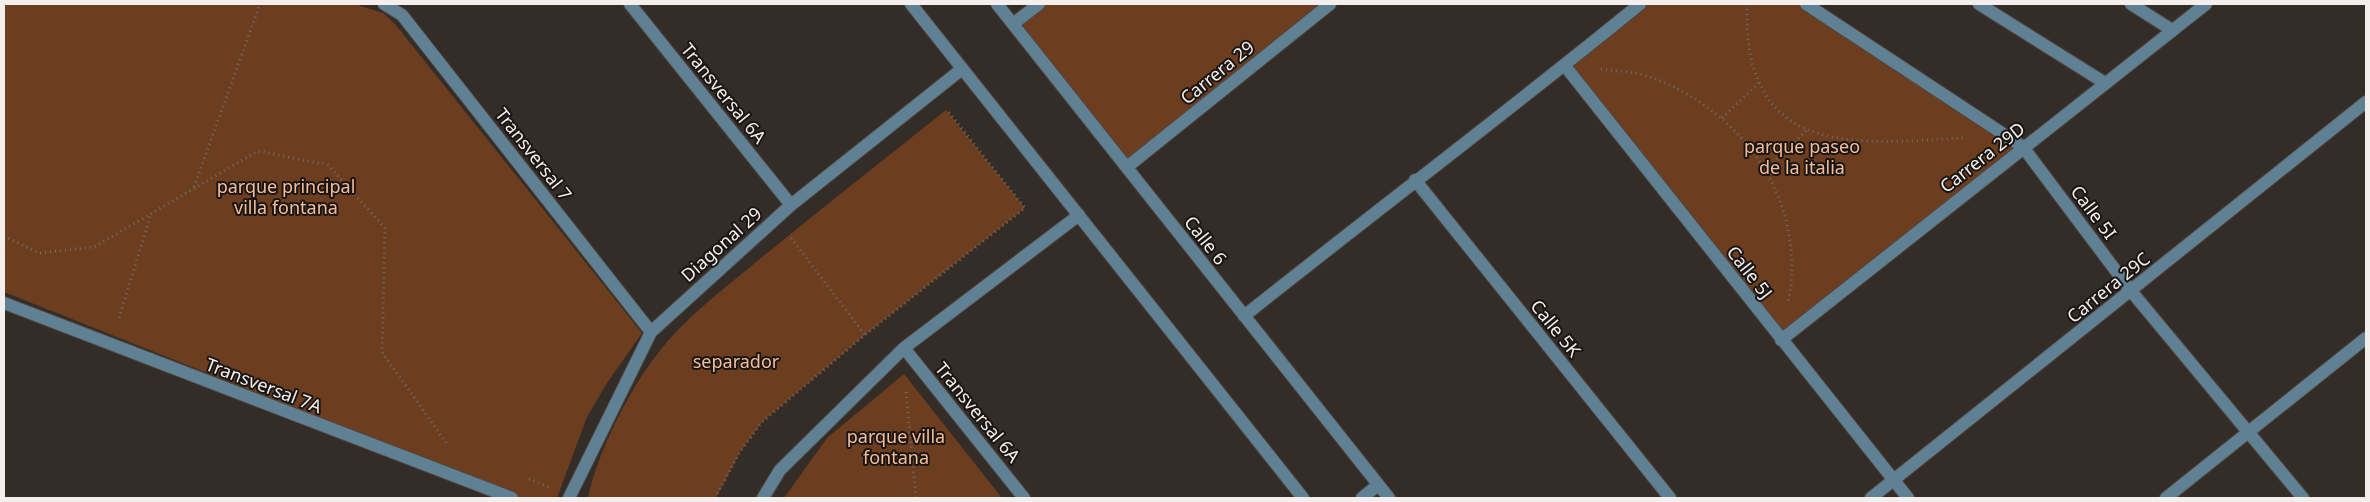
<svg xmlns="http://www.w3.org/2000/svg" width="2370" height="502" viewBox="0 0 2370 502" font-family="'Noto Sans',sans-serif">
  <rect width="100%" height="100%" fill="#342c27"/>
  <path fill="#6c3e1f" d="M4 4H355L383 13 395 24 642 333 607 383 587 417 557 498H521L4 292Z
    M1039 4H1332L1127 167 1013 24Z
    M1640 4H1806L2023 147 1781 340 1565 66Z
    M946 110 1025 208 865 335 762 422 740 452 716 498H588C596 455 630 388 658 353 685 318 721 291 755 263 818 211 882 161 946 110Z
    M904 374 1002 498H784L827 438Z"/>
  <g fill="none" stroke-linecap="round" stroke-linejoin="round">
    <g stroke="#4f4743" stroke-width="14">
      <path id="minor" d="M384 4 402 15 651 332
        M630 4 791 205
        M911 4 1303 498
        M997 4 1389 498
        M1806 4 2023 147 2131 291 2303 498
        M1979 4 2105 83
        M2131 4 2172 30
        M1013 24 1039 4
        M1565 66 1908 498
        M1127 167 1330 4
        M1415 180 1670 498
        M4 303 512 498
        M1244 316C1376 211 1510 110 1640 4
        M1781 340 2206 4
        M904 348 1024 498
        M569 498 651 332 791 205 962 69
        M763 498 780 470 904 348 1079 215
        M1362 498 1378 485
        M1871 498 2366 102
        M2166 498 2366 338"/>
    </g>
    <path stroke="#726b67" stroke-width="3" stroke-dasharray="1 4" stroke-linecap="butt" d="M1746 4C1748 15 1747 26 1748 38 1749 52 1753 69 1759 82 1791 159 1898 140 1964 138
      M1601 69C1618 71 1637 72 1653 78 1745 113 1808 203 1788 303
      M1722 118 1759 83
      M1766 170 1807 130
      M194 187 260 4
      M4 236 39 253 94 247 258 151 328 165 385 228 382 352 447 444
      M791 238 865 335
      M119 318 151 214
      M906 392 916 498
      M529 479 549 487
      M715 498 740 452 762 422 865 335 1025 208 947 110"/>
    <use href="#minor" stroke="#608094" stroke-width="12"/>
  </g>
  <g text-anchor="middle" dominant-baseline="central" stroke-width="4" stroke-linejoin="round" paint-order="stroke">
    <g font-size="18" fill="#f4efec" stroke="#191513">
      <text transform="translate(1217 72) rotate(-39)">Carrera 29</text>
      <text transform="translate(724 93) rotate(51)">Transversal 6A</text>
      <text transform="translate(534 154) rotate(52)">Transversal 7</text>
      <text transform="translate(1982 157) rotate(-38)">Carrera 29D</text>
      <text transform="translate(2094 212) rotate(53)">Calle 5I</text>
      <text transform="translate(1206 240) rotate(52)">Calle 6</text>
      <text transform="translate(721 244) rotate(-42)">Diagonal 29</text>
      <text transform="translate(1750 272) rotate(52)">Calle 5J</text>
      <text transform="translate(2108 287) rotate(-39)">Carrera 29C</text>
      <text transform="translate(1556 328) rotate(51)">Calle 5K</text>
      <text transform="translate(264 385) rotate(21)">Transversal 7A</text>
      <text transform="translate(978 412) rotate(51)">Transversal 6A</text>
    </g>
    <g font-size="18" fill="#f6bd9a" stroke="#191513">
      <text x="1802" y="146">parque paseo<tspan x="1802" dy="21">de la italia</tspan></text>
      <text x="286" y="186">parque principal<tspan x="286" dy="21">villa fontana</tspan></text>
      <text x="736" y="361">separador</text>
      <text x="896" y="436">parque villa<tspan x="896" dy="21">fontana</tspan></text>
    </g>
  </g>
  <rect width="2370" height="502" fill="none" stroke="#f4efec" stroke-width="10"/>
</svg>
